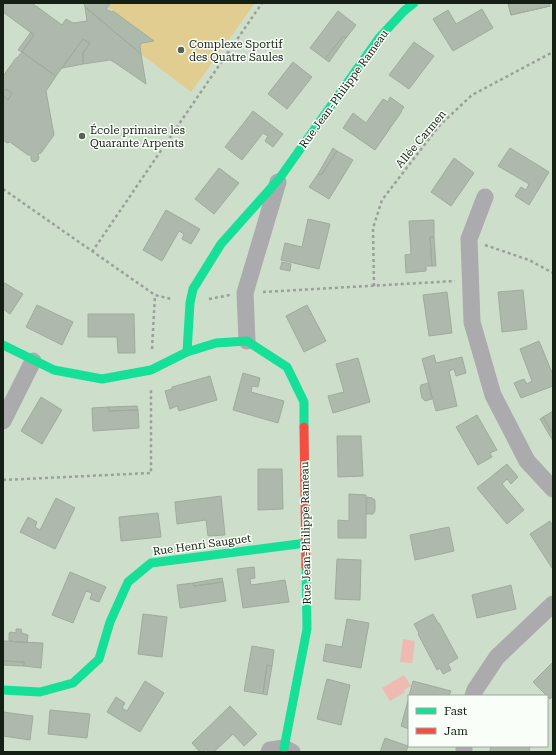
<svg xmlns="http://www.w3.org/2000/svg" width="556" height="755" viewBox="0 0 556 755" font-family="'Roboto Serif',serif">
  <rect width="100%" height="100%" fill="#cddecb"/>
  <path fill="#e1cd90" d="M111 3H255L191 92 141 54 140 45 142 43 154 41 108 7Z"/>
  <path fill="#efbab2" d="M403 639 415 641 412 663 400 662Z
    M404 675 411 686 404 690 405 692 390 701 382 688Z"/>
  <path fill="#acb9ab" stroke="#9fac9d" d="M3 3H32L62 25 66 19 73 23 87 21 85 7 141 54 146 84 114 62 110 60 83 64V53L90 43 83 39 56 76 22 52 34 35 3 12Z
    M84 3H111L106 9 112 12 113 11 154 41 142 43 140 45 141 54 85 7Z
    M508 3H549L550 6 511 15Z
    M508 3H549L550 6 511 15Z
    M482 9 493 28 453 51 433 19 448 10 456 24Z
    M338 11 356 25 346 38 343 36 325 59 310 48Z
    M31 32 34 35 22 52 18 50Z
    M343 36 346 38 329 62 325 59Z
    M83 39 90 43 83 53V64L62 68Z
    M414 42 434 56 409 89 389 75Z
    M22 52 56 76 46 91 54 135 41 153 38 154 39 157 38 160 35 162 32 161 31 158V155H28L10 142 7 143 3 140V98L5 97 8 100 12 93 3 87V76L16 58H17Z
    M293 62 312 77 287 109 268 94Z
    M5 89 12 93 8 100 5 97 3 98V92Z
    M390 97 404 107 401 111H402L375 150 343 128 353 113 366 123 383 99 388 102Z
    M253 111 283 134 273 147 265 141 268 136 263 133 242 160 225 147Z
    M333 148 337 151 321 175 318 174Z
    M510 148 549 172 529 205 515 196 521 187 526 190 529 184 498 166Z
    M337 151 353 160 329 199 309 187 318 174 321 175Z
    M454 158 474 173 451 206 431 192Z
    M219 168 239 183 214 214 195 199Z
    M166 210 200 229 191 244 182 239 184 234 179 231 162 261 143 250Z
    M308 219 330 224 319 269 281 260 285 243 302 247Z
    M434 220V237H430L432 266H426V271L406 273 405 255 411 254 409 221Z
    M430 237H434L436 266H432Z
    M282 262 291 264 290 271 280 269Z
    M3 282 23 294 10 314 3 309Z
    M523 290 527 329 502 332 498 292Z
    M447 292 452 333 429 336 423 295Z
    M37 305 73 322 62 345 26 327Z
    M307 305 326 341 304 352 286 316Z
    M88 314H134L135 353H118L117 337H88Z
    M539 341 553 375V386L521 398 514 383 524 379 527 384 532 381 520 349Z
    M434 355 436 363 462 357 466 373 456 376 454 369 449 371 457 406 436 411 422 359Z
    M358 358 370 402 333 413 328 396 344 392 336 364Z
    M243 373 260 378 258 387 252 386 251 392 284 401 278 423 233 410Z
    M210 376 217 400 179 411 177 406 170 409 165 391 172 389V387Z
    M428 383 432 399 425 401 422 398 420 388 421 385Z
    M41 397 62 410 42 444 21 431Z
    M137 406 138 410 109 411 108 407Z
    M108 407 109 411 138 410 139 428 93 431 92 408Z
    M553 411V434L543 417Z
    M477 415 497 450 490 453 492 457 478 465 456 427Z
    M543 417 553 434V441L540 419Z
    M337 436H361L363 476 338 477Z
    M507 464 518 477 511 484 507 479 502 484 524 510 507 524 477 488Z
    M258 469H282L283 509 258 510Z
    M349 494 366 495V538H338V520L349 521Z
    M221 496 225 535 208 536 206 520 177 524 175 502Z
    M367 497 372 498 375 500V511L373 514H366Z
    M56 498 75 508 55 549 20 532 28 517 37 522 35 527 40 530Z
    M158 513 161 537 121 541 119 517Z
    M550 521 553 526V567L552 568 530 534Z
    M449 527 454 551 415 560 410 535Z
    M337 559 361 560 360 600 335 599Z
    M254 567 255 578 250 579 251 585 285 580 289 602 243 608 237 569Z
    M70 572 106 587 99 602 90 599 92 593 86 591 73 623 52 615Z
    M222 578 223 582 194 586 193 583Z
    M223 582 226 601 180 608 177 585 193 583 194 586Z
    M511 585 516 609 477 618 472 595Z
    M143 614 167 617 162 657 138 654Z
    M433 614 438 623H439L458 658 448 664 451 670 443 674 440 668 437 670 418 634 419 633 414 624Z
    M347 619 369 623 361 668 323 661 326 644 342 647Z
    M16 629H21L22 633 28 635 27 643 9 641V633L11 632 16 633Z
    M3 641 43 643 41 668 24 666V662L3 661Z
    M252 646 274 650 272 666 267 665 263 694 244 691Z
    M3 661 24 662V666L3 665Z
    M553 662V696L550 699 533 682Z
    M267 665 272 666 267 695 263 694Z
    M327 679 350 685 341 725 317 719Z
    M145 681 164 693 140 732 107 712 116 697 125 703 122 708 127 711Z
    M413 681 451 691 449 696H409Z
    M409 697V729L401 726Z
    M230 706 257 734 244 746 233 734 214 752H209L206 749 204 752H200L192 743Z
    M50 710 90 714 87 738 48 734Z
    M3 712 33 716 30 740 3 736Z
    M385 738 408 746 406 752H380Z
    M491 746H530L529 752H495L490 751Z"/>
  <g fill="none" stroke-linecap="round" stroke-linejoin="round">
    <path stroke="#9c9f9b" stroke-width="2.5" stroke-dasharray="3 3" stroke-linecap="butt" d="M3 189 155 295 171 299
      M485 245 529 260 553 273
      M92 252 192 105 262 3
      M374 286 373 228 382 200 439 126 472 95 553 52
      M263 292 455 281
      M209 299 230 295
      M152 349 155 295
      M3 480 151 473V390"/>
    <path stroke="#abaaac" stroke-width="17" d="M485 197 469 239 472 322 493 395 527 461 553 489
      M247 341 245 293 278 182
      M3 421 33 361
      M473 696 475 690 497 657 553 604
      M269 752 270 750 284 748 292 752
      M464 752V746"/>
    <path stroke="#16e098" stroke-width="9" d="M3 345 54 370 102 379 151 370 187 352 216 343 247 341 287 367 304 402V427
      M187 352 190 303 193 289 221 244 279 179 379 38 404 11 414 3
      M3 690 40 692 73 683 99 659 110 622 128 582 151 563 306 543
      M284 748 307 629 306 566"/>
    <path stroke="#f24e42" stroke-width="9" d="M304 427 306 566"/>
  </g>
  <g fill="#556254" stroke="#f9fff8" stroke-width="1.5">
    <circle cx="181" cy="50" r="4"/>
    <circle cx="82" cy="136" r="4"/>
  </g>
  <g text-anchor="middle" dominant-baseline="central" stroke-width="3" stroke-linejoin="round" paint-order="stroke">
    <g font-size="11" fill="#152014" stroke="#f9fff8" text-anchor="start">
      <text x="189" y="44">Complexe Sportif<tspan x="189" dy="13">des Quatre Saules</tspan></text>
      <text x="90" y="130">École primaire les<tspan x="90" dy="13">Quarante Arpents</tspan></text>
    </g>
    <g font-size="11" fill="#152014" stroke="#f9fff8">
      <text transform="translate(344 89) rotate(-54)">Rue Jean-Philippe Rameau</text>
      <text transform="translate(421 139) rotate(-50)">Allée Carmen</text>
      <text transform="translate(306 533) rotate(-91)">Rue Jean-Philippe Rameau</text>
      <text transform="translate(202 545) rotate(-8)">Rue Henri Sauguet</text>
    </g>
  </g>
  <rect width="556" height="755" fill="none" stroke="#152014" stroke-width="8"/>
  <rect x="408" y="695" width="140" height="52" fill="#f9fff8" stroke="#9ea69d"/>
  <rect x="416" y="708" width="20" height="6" fill="#16e098" stroke="#9ea69d"/>
  <text x="444" y="715" font-size="12" fill="#152014">Fast</text>
  <rect x="416" y="728" width="20" height="6" fill="#f24e42" stroke="#9ea69d"/>
  <text x="444" y="735" font-size="12" fill="#152014">Jam</text>
</svg>
